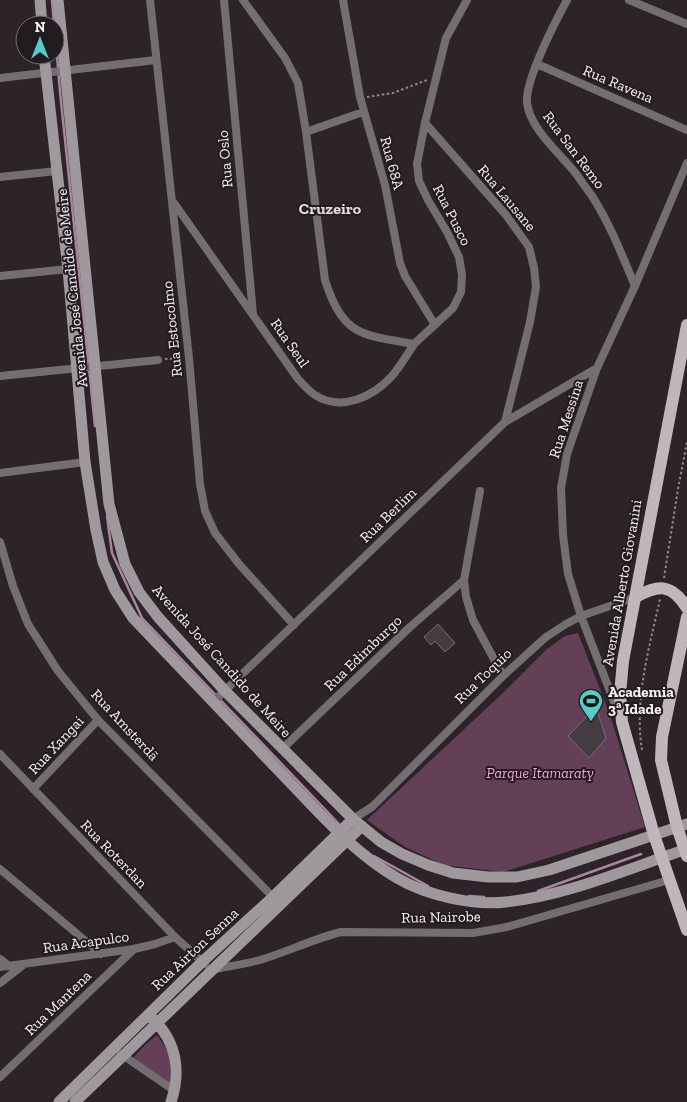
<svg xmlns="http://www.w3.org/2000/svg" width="687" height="1102" viewBox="0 0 687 1102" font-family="'Zilla Slab',serif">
  <rect width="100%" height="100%" fill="#2c2429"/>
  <path fill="#644057" d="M578 633 609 712 645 827 503 872 444 865 405 847 367 820 505 691 547 649 565 636Z
    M157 1035 170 1054V1083L133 1058 146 1044Z"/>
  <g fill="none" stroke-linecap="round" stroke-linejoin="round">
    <path stroke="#ac849e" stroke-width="2.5" d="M52 0 54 25
      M55 32 60 92 95 426
      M107 516 112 553 142 618 339 824
      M374 856 428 886
      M538 891 641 854
      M469 896 484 897"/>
  </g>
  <path fill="#453c42" stroke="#766d73" d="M438 624 455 643 445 652 435 641 431 645 424 637Z
    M596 707 606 738 589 758 568 736Z"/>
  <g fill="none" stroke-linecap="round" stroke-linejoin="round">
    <path stroke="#8f888c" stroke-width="2" stroke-dasharray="2.5 2.5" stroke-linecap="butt" d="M367 97 393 93 427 80
      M165 359 180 358
      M664 578 678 489 687 442
      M642 750C634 699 649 649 660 599"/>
    <path stroke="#736f71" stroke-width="8" d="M150 0 189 358 200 484 205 511 215 533 239 564 294 625
      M224 0 253 314
      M243 0 285 58 298 83 306 132 325 280C343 336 361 335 414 344L453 308 461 292 462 275 459 257 447 232 428 200 419 181 417 164 425 123 446 38 467 0
      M343 0 360 97 385 185 400 263 405 276 435 325
      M567 0C555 22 525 80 527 103 530 128 558 152 574 171 580 179 586 188 592 196 610 224 622 255 635 286
      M629 0 687 24
      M537 64 687 130
      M0 78 156 60
      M425 123 506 215 529 247 534 268 536 287 530 322 505 422
      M306 132 363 112
      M0 177 57 171
      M174 203 298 379C303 384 309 391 315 395 341 412 373 397 392 376 400 367 407 355 414 344
      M0 276 68 269
      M0 376 158 360
      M0 473 85 462
      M480 491 464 580 466 597 473 620 503 676
      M0 542 13 586 28 624 58 671 98 720 273 897
      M213 702 505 422 597 368
      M618 712 581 616 568 574 563 535 561 488 567 454 597 368 635 286 687 163
      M282 749 410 627 464 580
      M0 754 175 937 205 964
      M33 789 98 720
      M353 819 372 807 503 676 546 637 566 624 581 616 636 597
      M0 869 101 954
      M0 959 9 966
      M0 967 134 949 155 944 175 937
      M215 969C230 966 245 964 260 960 287 952 313 939 341 932L473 933 507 927 669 880
      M0 983 23 965
      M121 1054 175 1091
      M0 1077 134 949"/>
    <path stroke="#9f989c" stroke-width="11" d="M40 0 42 25
      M58 0 109 504 125 564 139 592 158 617 225 691 353 819 381 842 402 854 428 865 453 873 488 877H517L549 870 687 824
      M44 55 68 269 85 462 96 530 103 562 115 590 133 618C182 669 231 720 279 771 316 809 351 851 397 878 426 895 472 906 506 902 569 895 627 869 687 849
      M153 1019C177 1042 181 1072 171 1102
      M59 1102 202 962 273 897 353 819
      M75 1102 362 826"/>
    <path stroke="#c0b7bc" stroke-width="12" d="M687 325 623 661 620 694 622 722 654 835 687 930
      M636 597C659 584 672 584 687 608
      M687 617 662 737 661 760 677 827 687 856"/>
  </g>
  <defs>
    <g id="stadium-pin" transform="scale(1.25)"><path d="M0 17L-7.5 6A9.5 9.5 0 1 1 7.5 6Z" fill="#54cdc8" stroke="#221b1f"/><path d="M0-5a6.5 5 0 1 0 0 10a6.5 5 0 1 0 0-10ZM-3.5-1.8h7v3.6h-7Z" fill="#111"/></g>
  </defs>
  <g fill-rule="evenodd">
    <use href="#stadium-pin" x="591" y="701"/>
  </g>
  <g text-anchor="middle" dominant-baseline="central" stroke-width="4" stroke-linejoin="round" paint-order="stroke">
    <g font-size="15" fill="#f8f2f5" stroke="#221b1f">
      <text transform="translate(618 84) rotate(23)">Rua Ravena</text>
      <text transform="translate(574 150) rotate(53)">Rua San Remo</text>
      <text transform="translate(225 159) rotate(-95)">Rua Oslo</text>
      <text transform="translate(392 163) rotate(75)">Rua 68A</text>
      <text transform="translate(507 198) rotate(50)">Rua Lausane</text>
      <text transform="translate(452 215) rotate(63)">Rua Pusco</text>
      <text transform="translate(72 288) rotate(-96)">Avenida José Candido de Meire</text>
      <text transform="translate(172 329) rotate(-96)">Rua Estocolmo</text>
      <text transform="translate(290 343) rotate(55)">Rua Seul</text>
      <text transform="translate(566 419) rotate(-72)">Rua Messina</text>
      <text transform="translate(388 515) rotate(-44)">Rua Berlim</text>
      <text transform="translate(622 583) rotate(-80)">Avenida Alberto Giovanini</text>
      <text transform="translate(363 653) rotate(-44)">Rua Edimburgo</text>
      <text transform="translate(222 661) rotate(48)">Avenida José Candido de Meire</text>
      <text transform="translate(483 676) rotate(-44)">Rua Toquio</text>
      <text transform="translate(125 725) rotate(47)">Rua Amsterdã</text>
      <text transform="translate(56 745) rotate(-47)">Rua Xangai</text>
      <text transform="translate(114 854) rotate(46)">Rua Roterdan</text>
      <text transform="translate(441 917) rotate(-1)">Rua Nairobe</text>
      <text transform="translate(86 942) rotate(-8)">Rua Acapulco</text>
      <text transform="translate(195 949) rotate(-43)">Rua Airton Senna</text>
      <text transform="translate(58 1003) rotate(-44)">Rua Mantena</text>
    </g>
    <g font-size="15" font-weight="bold" fill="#f8f2f5" stroke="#221b1f" text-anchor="start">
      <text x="608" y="692">Academia<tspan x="608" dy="17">3ª Idade</tspan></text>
    </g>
    <g font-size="15" font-style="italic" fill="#f5a4d8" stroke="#221b1f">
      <text x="540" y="773">Parque Itamaraty</text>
    </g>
    <g font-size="16" font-weight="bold" fill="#e6dbe1" stroke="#221b1f">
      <text x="330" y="208">Cruzeiro</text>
    </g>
  </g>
  <g transform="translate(40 40)"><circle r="24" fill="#221b1f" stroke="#787175"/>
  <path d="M0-4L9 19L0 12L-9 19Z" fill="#54cdc8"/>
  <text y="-8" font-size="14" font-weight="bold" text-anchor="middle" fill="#f8f2f5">N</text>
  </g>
</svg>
